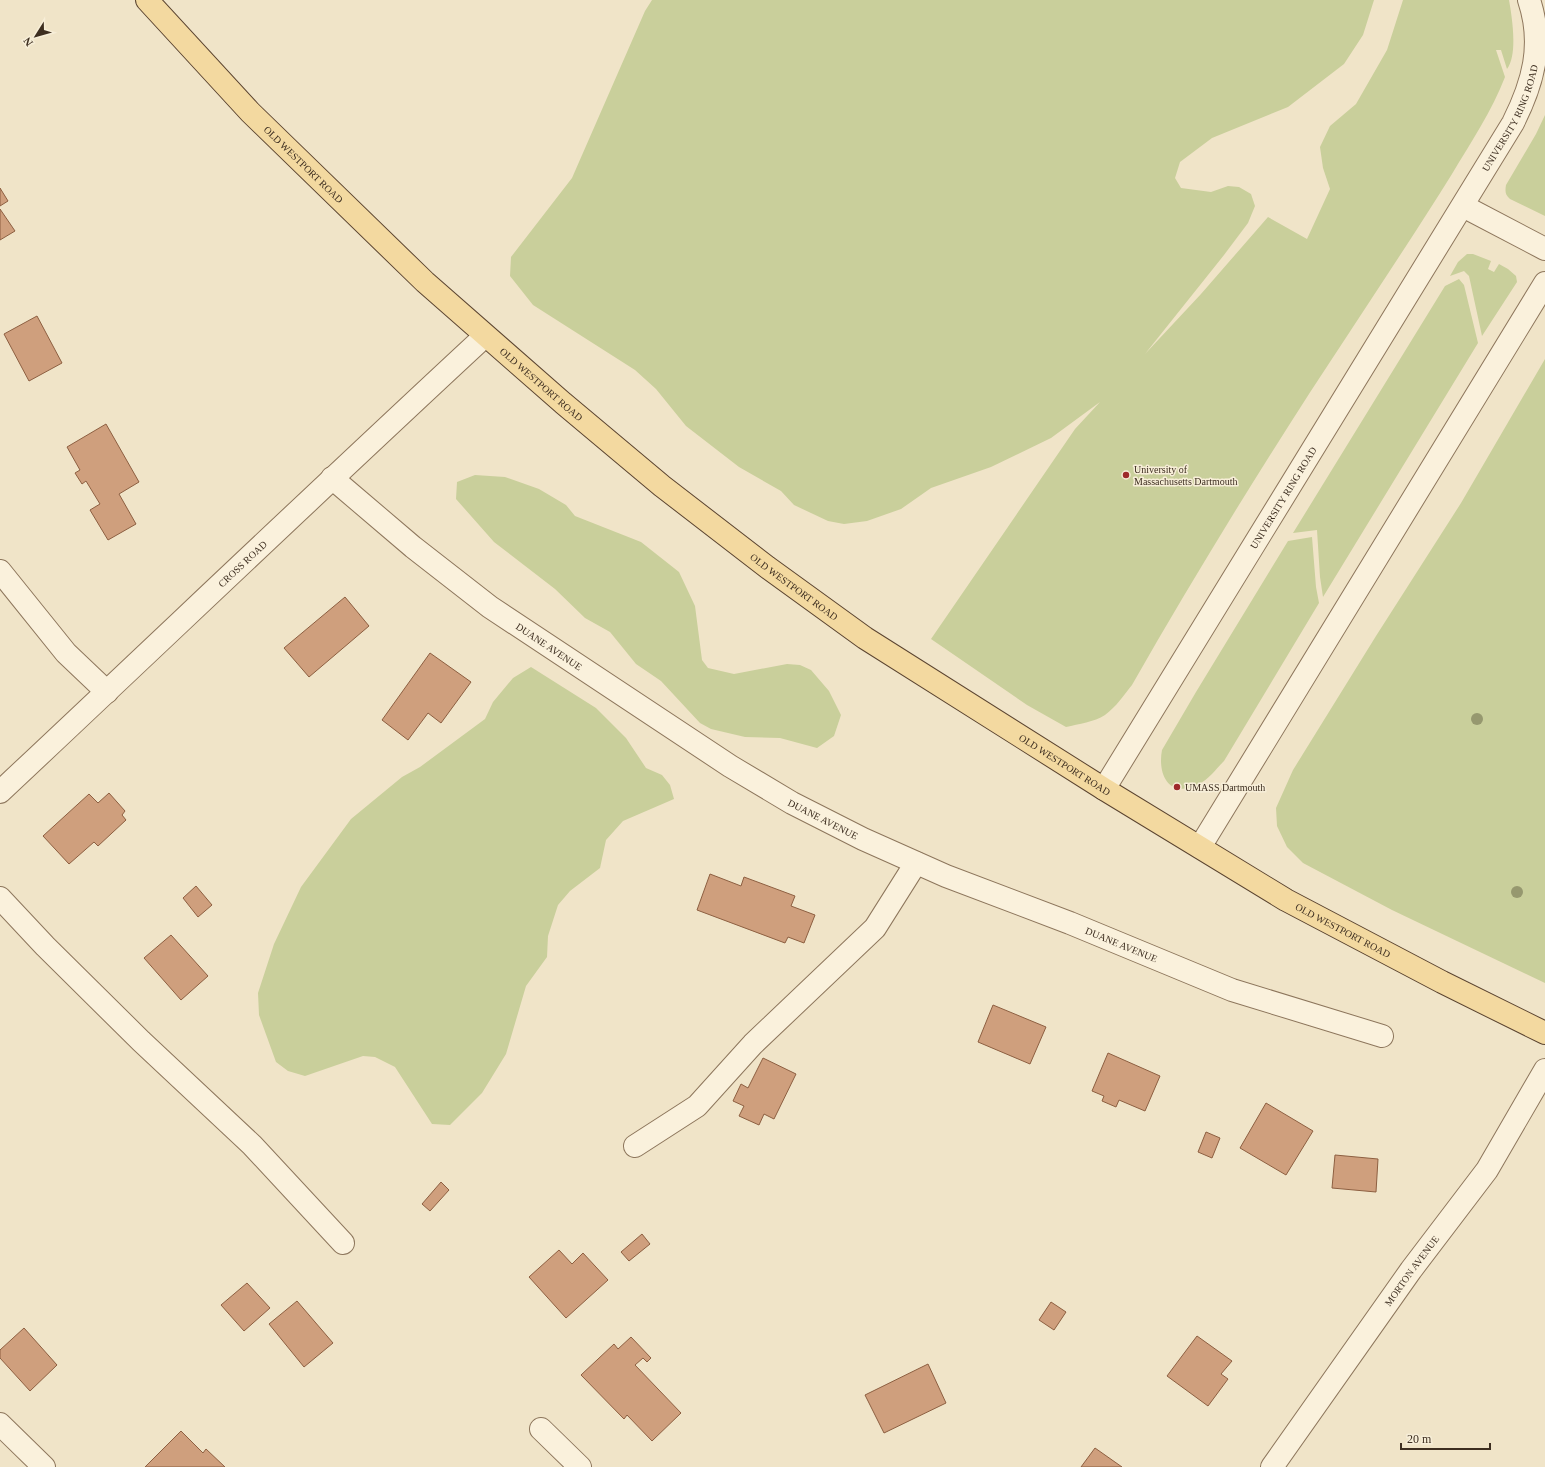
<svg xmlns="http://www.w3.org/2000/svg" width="1545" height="1467" viewBox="0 0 1545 1467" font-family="'Times New Roman',serif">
  <rect width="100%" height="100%" fill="#f0e4c8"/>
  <path fill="#c9cf9b" d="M652 0H1374L1363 35 1344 64 1288 107 1212 138 1180 162 1175 178 1181 188 1211 192 1228 186 1239 187 1251 194 1255 206 1248 223 1224 255 1145 354 1201 294 1268 217 1307 239 1330 189 1323 168 1320 147 1330 126 1356 104 1387 50 1403 0H1509C1512 17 1518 55 1507 69L1501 50H1496L1505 77C1492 111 1471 142 1452 174 1419 227 1385 278 1351 330 1274 446 1201 564 1132 685 1124 695 1116 707 1105 715 1094 722 1079 724 1066 727L1027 705 931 639 1075 429 1100 402 1051 438 991 467 931 488 901 509 867 521 844 524 828 521 794 505 781 491 739 467 686 426 656 389 635 370 533 305 510 276 511 257 572 178 645 11Z
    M1545 115V216L1510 199C1505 195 1505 191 1506 185L1536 134Z
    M1467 254H1473L1491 261 1488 269 1494 272 1499 264 1508 269 1516 276 1517 282 1482 336 1469 276 1464 271 1450 276 1458 262Z
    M1459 279 1464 285 1478 343 1323 597 1320 577 1317 530 1293 533 1445 286Z
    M1545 359V983L1392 910 1303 863 1287 847 1277 826 1276 808 1293 770 1376 636 1461 503Z
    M475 475 505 477 539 489 566 505 575 516 641 542 679 572 695 606 702 660 708 668 734 674 787 664 800 665 811 670 829 691 841 715 834 736 817 748 780 738 745 737 711 729 700 723 661 681 636 664 610 632 585 618 555 589 494 542 456 499 457 482Z
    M1312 537 1316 587 1319 603 1224 761C1216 769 1209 779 1199 784 1171 799 1157 777 1162 750L1196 692 1288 541Z
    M531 667 596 708 626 738 646 768 662 775 670 785 674 799 623 821 606 840 600 868 570 891 558 905 548 936 547 957 526 986 506 1054 482 1093 450 1125 432 1124 395 1067 375 1057 363 1056 305 1076 288 1071 276 1062 259 1015 258 993 274 944 301 887 351 819 402 777 420 767 485 719 493 702 513 678Z"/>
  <path fill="#cf9f7d" stroke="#8d5f41" d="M0 188 8 201 0 206Z
    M0 209 15 231 0 240Z
    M37 316 62 363 29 381 4 334Z
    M106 424 139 482 119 494 136 524 108 540 90 510 100 504 86 481 82 484 75 473 80 470 67 447Z
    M345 597 369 626 309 677 284 648Z
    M430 653 471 682 441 723 428 713 408 740 382 720Z
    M109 793 125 811 122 815 126 820 98 846 94 842 69 864 43 836 89 794 98 803Z
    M710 874 741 886 744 877 795 896 791 906 815 915 804 943 788 937 785 943 697 910Z
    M196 886 212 905 198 917 183 898Z
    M171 935 208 976 181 1000 144 958Z
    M993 1005 1046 1027 1030 1064 978 1042Z
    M1108 1053 1160 1076 1145 1111 1119 1100 1116 1107 1102 1101 1104 1096 1092 1091Z
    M763 1058 796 1074 774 1119 764 1114 759 1125 739 1116 744 1106 733 1101 741 1084 748 1088Z
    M1266 1103 1313 1131 1286 1175 1240 1148Z
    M1206 1132 1220 1138 1212 1158 1198 1152Z
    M1335 1155 1378 1159 1376 1192 1332 1188Z
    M441 1182 449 1190 430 1211 422 1204Z
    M642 1234 650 1244 629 1261 621 1252Z
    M559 1250 572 1264 583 1253 608 1280 566 1318 529 1277Z
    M247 1283 270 1308 244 1331 221 1305Z
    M297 1301 333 1343 304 1367 269 1324Z
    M1051 1302 1066 1312 1054 1330 1039 1320Z
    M24 1328 57 1365 30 1391 0 1358V1350Z
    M1197 1336 1232 1361 1221 1374 1228 1379 1208 1406 1167 1376Z
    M631 1337 651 1358 647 1362 643 1358 635 1365 681 1413 652 1441 627 1415 624 1419 581 1375 614 1344 618 1349Z
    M928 1364 946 1403 884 1433 865 1395Z
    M181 1431 203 1453 206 1449 225 1467H145Z
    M1095 1448 1122 1467H1081Z"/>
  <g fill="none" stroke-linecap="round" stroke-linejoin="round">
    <g stroke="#8d765c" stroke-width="24">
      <g id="minor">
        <path d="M1463 206 1545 249"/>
        <path id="s1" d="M332 478 413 547 490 607 730 766 792 803 863 839 946 876 1070 923 1232 990 1382 1036"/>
        <path d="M0 571 66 653 107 692"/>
        <path id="s2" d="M1104 789 1513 123C1533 83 1544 45 1529 0"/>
        <path id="s3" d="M0 792C162 640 322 487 485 336"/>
        <path d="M1200 847 1545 283"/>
        <path d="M0 898 45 946 141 1041 252 1145 343 1243"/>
        <path d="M635 1146 697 1106 753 1044 875 928 916 863"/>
        <path d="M0 1424 44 1467"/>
        <path d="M541 1429 580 1467"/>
        <path id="s4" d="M1272 1467 1411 1270 1487 1170 1545 1070"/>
      </g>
    </g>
    <g stroke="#5b4430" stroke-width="24">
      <g id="major">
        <path id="s5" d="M147 0 250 112 425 282 563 403 662 486 767 567 865 638 1104 789 1286 900 1442 982 1545 1033"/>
      </g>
    </g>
    <use href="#minor" stroke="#faf1dc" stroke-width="22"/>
    <use href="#major" stroke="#f3d9a0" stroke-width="22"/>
  </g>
  <g fill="#96986f">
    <circle cx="1477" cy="719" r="6"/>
    <circle cx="1517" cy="892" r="6"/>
  </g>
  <g fill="#9e2a2b" stroke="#f7eed8" stroke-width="1.5">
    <circle cx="1126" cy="475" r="4"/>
    <circle cx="1177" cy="787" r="4"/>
  </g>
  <g text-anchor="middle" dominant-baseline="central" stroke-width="3" stroke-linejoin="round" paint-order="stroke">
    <g font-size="10" fill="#3d2e20" stroke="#f7eed8">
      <text stroke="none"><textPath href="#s2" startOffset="785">UNIVERSITY RING ROAD</textPath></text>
      <text stroke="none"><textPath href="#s5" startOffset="227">OLD WESTPORT ROAD</textPath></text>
      <text stroke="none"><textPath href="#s5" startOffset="551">OLD WESTPORT ROAD</textPath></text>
      <text stroke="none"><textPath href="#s2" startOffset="342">UNIVERSITY RING ROAD</textPath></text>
      <text stroke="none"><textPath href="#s3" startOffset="333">CROSS ROAD</textPath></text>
      <text stroke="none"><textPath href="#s5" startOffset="875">OLD WESTPORT ROAD</textPath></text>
      <text stroke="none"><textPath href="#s1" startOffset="275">DUANE AVENUE</textPath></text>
      <text stroke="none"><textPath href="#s5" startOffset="1199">OLD WESTPORT ROAD</textPath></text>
      <text stroke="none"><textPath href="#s1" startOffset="599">DUANE AVENUE</textPath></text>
      <text stroke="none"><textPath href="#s5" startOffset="1523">OLD WESTPORT ROAD</textPath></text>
      <text stroke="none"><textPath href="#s1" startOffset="923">DUANE AVENUE</textPath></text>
      <text stroke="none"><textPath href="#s4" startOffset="241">MORTON AVENUE</textPath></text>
    </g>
    <g font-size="10" fill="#3d2e20" stroke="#f7eed8" text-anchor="start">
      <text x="1134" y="469">University of<tspan x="1134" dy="12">Massachusetts Dartmouth</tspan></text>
      <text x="1185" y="787">UMASS Dartmouth</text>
    </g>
  </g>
  <g transform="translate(36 36) rotate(233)" stroke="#f7eed8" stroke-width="3" paint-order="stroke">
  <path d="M0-3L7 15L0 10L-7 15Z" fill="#3d2e20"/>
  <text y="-6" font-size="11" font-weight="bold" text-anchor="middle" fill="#3d2e20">N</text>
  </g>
  <path d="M1401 1443v6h89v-6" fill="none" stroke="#3d2e20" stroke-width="2"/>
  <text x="1407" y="1443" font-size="12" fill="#3d2e20" stroke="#f7eed8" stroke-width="3" paint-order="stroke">20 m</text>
</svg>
